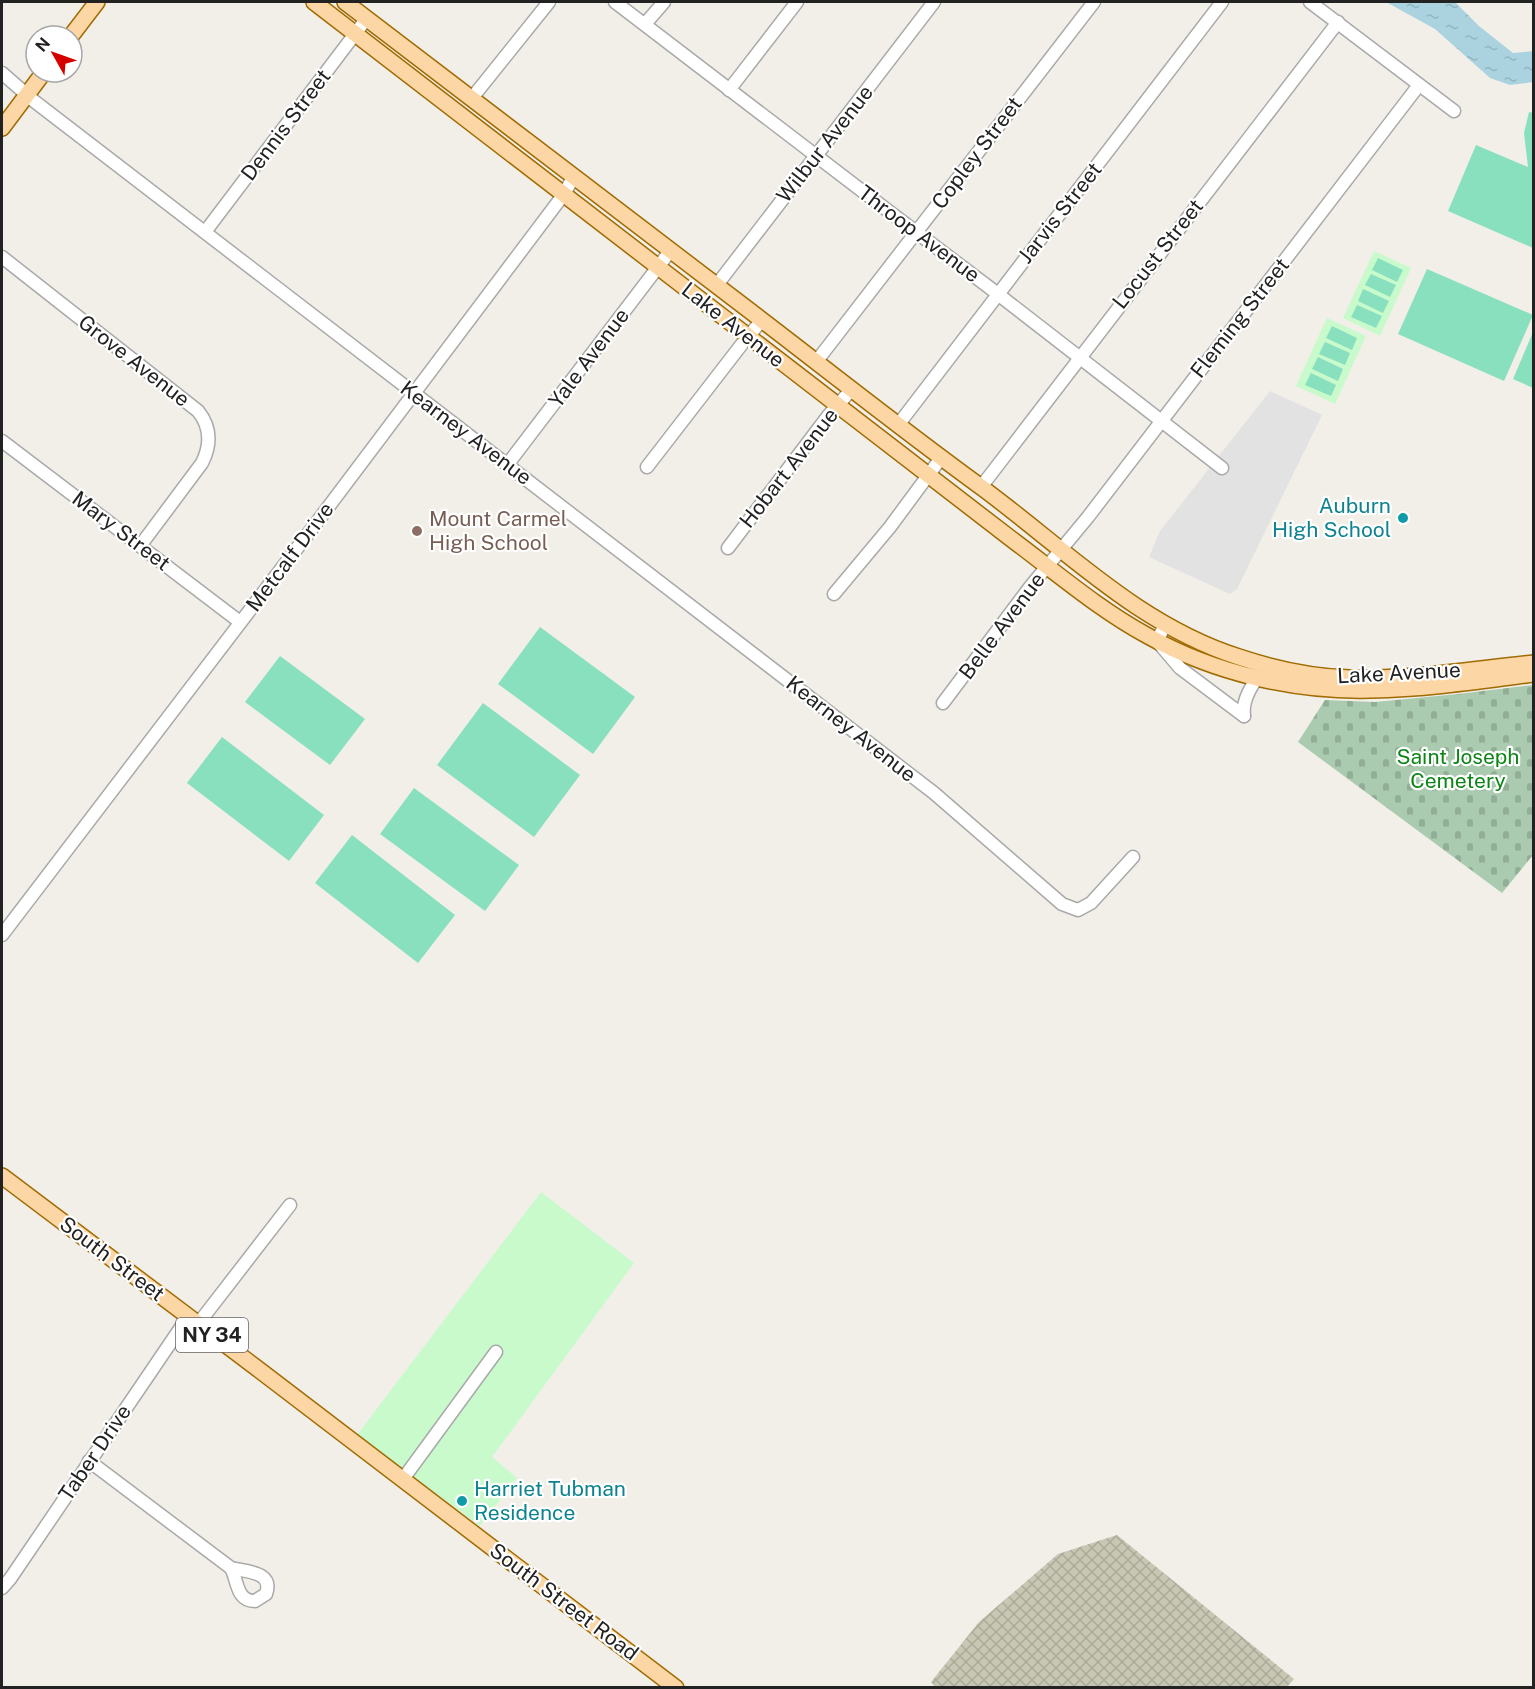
<svg xmlns="http://www.w3.org/2000/svg" width="1535" height="1689" viewBox="0 0 1535 1689" font-family="'Public Sans',sans-serif">
	<defs>
		<pattern id="construction-cross-hatch" width="8" height="8" patternUnits="userSpaceOnUse" patternTransform="scale(1.5)"><rect width="8" height="8" fill="#c7c7b4"/><path d="M0 0l8 8M0 8l8-8" fill="none" stroke="#abab9a"/></pattern>
		<pattern id="cemetery-stones" width="16" height="16" patternUnits="userSpaceOnUse" patternTransform="scale(1.5)"><rect width="16" height="16" fill="#aacbaf"/><path d="M2 7V4a2 2 0 0 1 4 0v3zM10 15v-3a2 2 0 0 1 4 0v3z" fill="#92ae96"/></pattern>
		<pattern id="water-ripples" width="26" height="14" patternUnits="userSpaceOnUse" patternTransform="scale(1.5)"><rect width="26" height="14" fill="#aad3df"/><path d="M2 4q2-2 4 0t4 0M15 11q2-2 4 0t4 0" fill="none" stroke="#92b5bf"/></pattern>
	</defs>
	<rect width="100%" height="100%" fill="#f2efe9"/>
	<polygon fill="url(#construction-cross-hatch)" points="1117,1535 1294,1679 1287,1687 935,1687 931,1682 979,1622 1058,1554"/>
	<polygon fill="url(#cemetery-stones)" points="1533,685 1533,855 1502,893 1298,742 1325,700 1375,702 1458,694"/>
	<g fill="#c8facc">
		<polygon points="1374,251 1411,268 1380,336 1343,318"/>
		<polygon points="1327,318 1366,336 1335,404 1296,386"/>
		<polygon points="541,1192 634,1263 492,1457 517,1478 480,1526 357,1435"/>
	</g>
	<g fill="#88e0be">
		<polygon points="1529,112 1534,113 1533,248 1448,211 1476,145 1528,167 1524,133"/>
		<polygon points="1378,258 1403,270 1397,282 1372,270"/>
		<polygon points="1427,269 1533,315 1504,381 1398,334"/>
		<polygon points="1371,274 1396,285 1390,297 1365,285"/>
		<polygon points="1363,289 1389,301 1383,313 1358,301"/>
		<polygon points="1357,305 1382,316 1376,328 1351,317"/>
		<polygon points="1332,326 1357,338 1352,350 1326,338"/>
		<polygon points="1533,332 1533,388 1513,379"/>
		<polygon points="1325,342 1350,353 1345,365 1319,354"/>
		<polygon points="1318,357 1343,369 1338,381 1312,369"/>
		<polygon points="1311,373 1336,385 1331,396 1305,385"/>
		<polygon points="540,627 635,697 593,754 498,684"/>
		<polygon points="280,656 365,719 330,765 245,702"/>
		<polygon points="483,703 580,775 534,837 437,765"/>
		<polygon points="222,737 324,815 289,861 187,783"/>
		<polygon points="414,788 519,865 485,911 380,834"/>
		<polygon points="352,835 455,915 418,963 315,883"/>
	</g>
	<polygon fill="#e2e2e2" points="1270,391 1322,415 1237,589 1230,594 1149,557 1160,531"/>
	<polygon fill="url(#water-ripples)" points="1386,2 1452,2 1456,3 1479,26 1513,53 1533,51 1533,82 1510,85 1490,78 1435,29"/>
	<g fill="none" stroke-linecap="round" stroke-linejoin="round">
		<g stroke="#a9a9a9" stroke-width="15">
			<g id="minor">
				<polyline points="615,2 887,210 990,288 1222,468"/>
				<polyline points="1310,2 1454,111"/>
				<polyline points="645,24 664,2"/>
				<polyline points="2,73 34,101 934,793 1062,904 1078,910 1091,903 1133,857"/>
				<polyline points="729,90 797,2"/>
				<polyline points="472,98 549,2"/>
				<polyline points="205,232 367,18"/>
				<path d="M2 257 198 411C211 427 211 445 202 463L140 546"/>
				<polyline points="716,286 934,2"/>
				<polyline points="816,362 1094,2"/>
				<polyline points="898,425 1222,2"/>
				<polyline points="2,441 240,622"/>
				<polyline points="507,465 671,250"/>
				<polyline points="647,467 742,344 762,320"/>
				<polyline points="981,487 1338,22"/>
				<polyline points="728,548 828,416 852,389"/>
				<polyline points="834,594 890,527 941,458"/>
				<polyline points="1165,625 1157,641 1180,668 1244,716"/>
				<polyline points="943,703 1030,587 1088,517 1419,85"/>
				<path d="M1244 716C1242 702 1249 689 1258 677"/>
				<polyline points="2,935 311,530 564,194 574,176"/>
				<polyline points="198,1324 290,1205"/>
				<polyline points="89,1461 231,1568"/>
				<polyline points="403,1479 496,1352"/>
				<path d="M231 1568C246 1572 274 1571 266 1594L255 1601C236 1601 238 1581 231 1568Z"/>
				<polyline points="2,1588 10,1579 188,1317"/>
			</g>
		</g>
		<g stroke="#a06b00" stroke-width="18">
			<g id="major">
				<path d="M314 2 1014 541C1058 574 1100 610 1148 636 1214 673 1295 692 1371 690 1425 689 1480 681 1534 674"/>
				<path d="M345 2C474 101 604 199 733 298 816 361 897 426 981 487 1064 548 1138 625 1239 657 1275 669 1313 677 1350 678 1410 680 1474 669 1534 663"/>
				<polyline points="71,36 97,2"/>
				<polyline points="2,128 44,72"/>
				<polyline points="2,1176 258,1369 676,1688"/>
			</g>
		</g>
		<use href="#minor" stroke="#fff" stroke-width="12"/>
		<use href="#major" stroke="#fcd6a4" stroke-width="15"/>
	</g>
	<g fill="#0f9aa8" stroke="#fff" stroke-width="2">
		<circle cx="1403" cy="518" r="6"/>
		<circle cx="462" cy="1501" r="6"/>
	</g>
	<circle fill="#8d6e63" stroke="#fff" stroke-width="2" cx="417" cy="531" r="6"/>
	<g text-anchor="middle" stroke-width="4.5" stroke-linejoin="round" paint-order="stroke">
		<rect fill="#fff" stroke="#646464" stroke-width="1.5" x="176" y="1318" width="72" height="34" rx="4.5"/>
		<g font-size="20" font-weight="bold" fill="#222">
			<text x="212" y="1342">NY 34</text>
		</g>
		<g font-size="21" fill="#222" stroke="#fff">
			<text transform="translate(286 125) rotate(-53)" y="7">Dennis Street</text>
			<text transform="translate(825 144) rotate(-52)" y="7">Wilbur Avenue</text>
			<text transform="translate(977 153) rotate(-53)" y="7">Copley Street</text>
			<text transform="translate(1060 213) rotate(-52)" y="7">Jarvis Street</text>
			<text transform="translate(919 234) rotate(37)" y="7">Throop Avenue</text>
			<text transform="translate(1158 254) rotate(-52)" y="7">Locust Street</text>
			<text transform="translate(1240 318) rotate(-52)" y="7">Fleming Street</text>
			<text transform="translate(733 325) rotate(38)" y="7">Lake Avenue</text>
			<text transform="translate(589 358) rotate(-53)" y="7">Yale Avenue</text>
			<text transform="translate(134 361) rotate(38)" y="7">Grove Avenue</text>
			<text transform="translate(466 433) rotate(37)" y="7">Kearney Avenue</text>
			<text transform="translate(789 468) rotate(-52)" y="7">Hobart Avenue</text>
			<text transform="translate(121 531) rotate(37)" y="7">Mary Street</text>
			<text transform="translate(290 557) rotate(-53)" y="7">Metcalf Drive</text>
			<text transform="translate(1002 626) rotate(-53)" y="7">Belle Avenue</text>
			<text transform="translate(1399 673) rotate(-3)" y="7">Lake Avenue</text>
			<text transform="translate(851 729) rotate(38)" y="7">Kearney Avenue</text>
			<text transform="translate(112 1259) rotate(37)" y="7">South Street</text>
			<text transform="translate(95 1453) rotate(-56)" y="7">Taber Drive</text>
			<text transform="translate(564 1602) rotate(37)" y="7">South Street Road</text>
		</g>
		<g font-size="21" fill="#0d838f" stroke="#fff" text-anchor="end">
			<text x="1391" y="513">Auburn<tspan x="1391" dy="24">High School</tspan></text>
			<text x="474" y="1496" text-anchor="start">Harriet Tubman<tspan x="474" dy="24">Residence</tspan></text>
		</g>
		<g font-size="21" fill="#785e54" stroke="#fff" text-anchor="start">
			<text x="429" y="526">Mount Carmel<tspan x="429" dy="24">High School</tspan></text>
		</g>
		<g font-size="21" fill="#0c8416" stroke="#fff">
			<text x="1458" y="764">Saint Joseph<tspan x="1458" dy="24">Cemetery</tspan></text>
		</g>
	</g>
	<rect width="1535" height="1689" fill="none" stroke="#222222" stroke-width="6"/>
	<g transform="translate(54 54) rotate(310)"><circle r="28" fill="#ffffff" stroke="#a7a7a7" stroke-width="1.5"/>
	<path d="M0-4.5L10 22L0 15L-10 22Z" fill="#d40000"/>
	<text y="-9" font-size="16" font-weight="bold" text-anchor="middle" fill="#222222">N</text>
	</g>
</svg>
